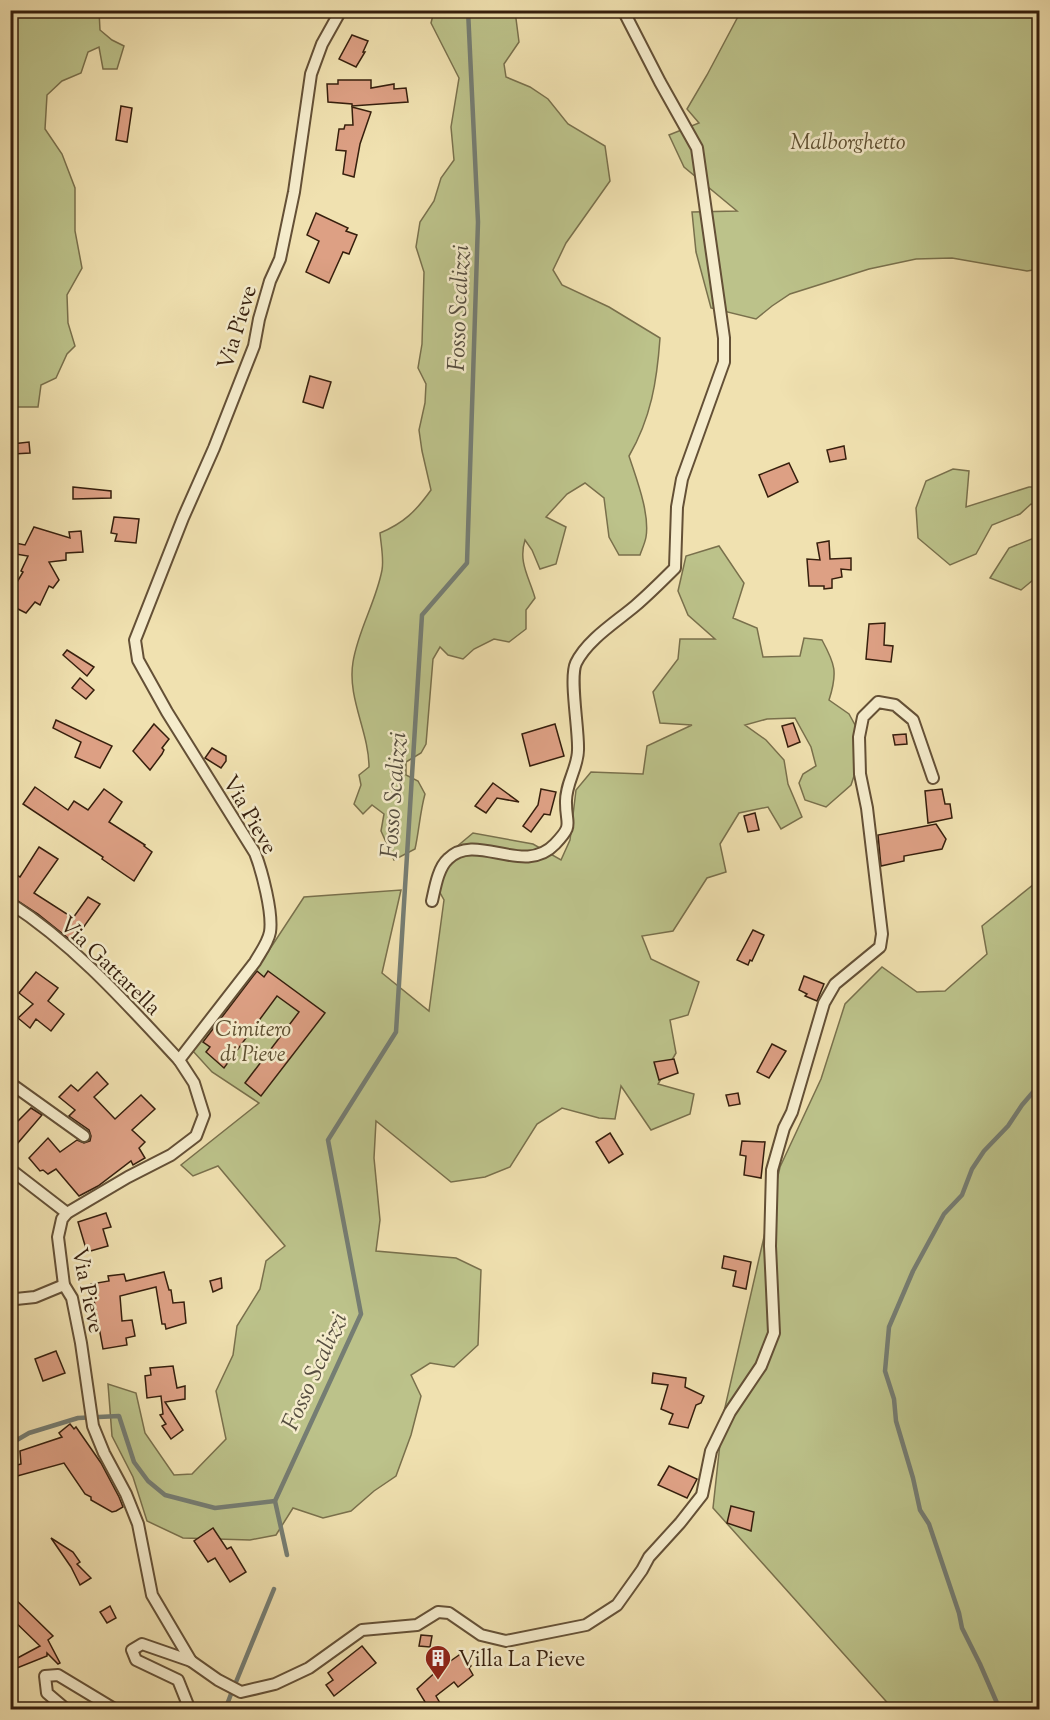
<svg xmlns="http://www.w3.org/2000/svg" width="1050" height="1720" viewBox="0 0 1050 1720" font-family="'Sorts Mill Goudy',serif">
	<rect width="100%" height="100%" fill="#f0e1b0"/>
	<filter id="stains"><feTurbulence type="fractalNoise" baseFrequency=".00333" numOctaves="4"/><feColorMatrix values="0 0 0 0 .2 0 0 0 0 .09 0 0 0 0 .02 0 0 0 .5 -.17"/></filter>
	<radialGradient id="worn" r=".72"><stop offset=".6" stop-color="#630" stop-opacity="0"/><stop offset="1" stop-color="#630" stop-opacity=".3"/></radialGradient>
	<g fill="#bcc28a" stroke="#79704c" stroke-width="1.5">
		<polygon points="11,10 99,11 100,30 112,40 124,46 117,69 103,69 99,47 88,52 81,73 62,81 47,95 45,129 62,154 75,188 75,231 82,268 67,295 68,323 75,346 67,354 56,378 41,385 38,407 16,407 11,417"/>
		<path d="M434 11H515L519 42 504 64 506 77 530 87 548 99 568 124 605 146 610 181 566 243 553 270 562 285 609 307 660 338C657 381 651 418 629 456 636 478 650 513 646 537 645 543 642 549 640 555H619L609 537 604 498 585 483 567 494 546 517 566 527 556 564 540 569 532 550 525 540C518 562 529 577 535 598L526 610V629L509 642 494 639 474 649 463 659 448 655 440 647 433 659 426 744 421 753 406 762V775L418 781 425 794C420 812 419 831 415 849L394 860 381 831 384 814 372 805 363 814 354 804 361 785 359 775 369 767C369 732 347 698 353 662 358 630 376 602 382 570 384 559 381 545 380 533 404 523 416 511 431 490L422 451 419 430 425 403 426 384 418 368 422 344 424 272 416 247 420 222 434 201 441 178 454 160 451 127 459 78 431 23Z"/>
		<polygon points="741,11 1039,11 1039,269 1027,271 952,258 916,259 869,269 790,294 772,306 756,319 711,308 696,252 692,212 737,211 684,167 669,135 699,123 687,109 707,75"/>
		<polygon points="953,469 969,471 966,507 1029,487 1039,487 1040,506 1031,504 1020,514 992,525 976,554 950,565 918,538 916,508 926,481"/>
		<polygon points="1039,536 1039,575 1021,590 990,578 1009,548"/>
		<path d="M719 546 744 583 733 618 757 628 763 657 800 656 804 638 822 640C835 664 838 672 829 700L849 714 865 743 851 785 826 807 805 800 799 783 803 774 816 766 811 747 795 718 767 719 745 725 766 740 784 760 788 784 802 817 781 829 768 807 739 813 720 844 726 872 707 878 673 931 642 936 651 959 699 982 688 1015 670 1020 676 1053 658 1084 694 1094 690 1114 651 1130 621 1086 615 1119 599 1118 562 1108 537 1124 510 1167 485 1177 451 1182 376 1121 374 1158 380 1220 376 1251 456 1258 481 1270 478 1345 454 1367 430 1363 411 1375 421 1396 411 1435 396 1476 374 1491 351 1511 323 1518 293 1508 276 1535 250 1540 183 1538 147 1521 133 1477 112 1436 108 1384 136 1393 145 1433 174 1475 192 1474 226 1439 216 1391 233 1355 237 1326 260 1289 266 1261 285 1246 218 1166 193 1176 181 1165 259 1103 212 1072 192 1050 260 964 304 897 401 890 382 973 429 1011 444 900 434 882 448 854 473 833 533 844 561 860 570 840 576 790 591 772 643 774 647 746 692 725 660 723 653 692 678 659 680 639H715L688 615 678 591 686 556Z"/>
		<polygon points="1039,880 1039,1709 893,1709 713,1508 723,1416 780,1167 821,1079 845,1004 882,967 917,992 945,991 987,954 982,926"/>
	</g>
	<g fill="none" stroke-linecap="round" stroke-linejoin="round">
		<g stroke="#757d73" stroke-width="4.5">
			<polyline points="10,1444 29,1433 78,1418 119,1416 134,1462 148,1481 165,1495 215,1508 275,1501"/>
			<polyline points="287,1555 275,1501 361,1314 328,1140 396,1032 422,615 467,563 478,222 468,10"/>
			<polyline points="236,1682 274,1589"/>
			<polyline points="225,1710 231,1694"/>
			<polyline points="1000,1710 980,1664 962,1628 959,1613 929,1524 920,1510 913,1478 896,1421 894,1399 885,1371 889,1327 913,1271 944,1214 962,1195 972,1169 984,1151 1008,1126 1022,1105 1040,1084"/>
		</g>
	</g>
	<g fill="#dda084" stroke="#361f0d" stroke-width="1.5">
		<polygon points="352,35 368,41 363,52 365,52 356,67 339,59"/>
		<polygon points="338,80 371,80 371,88 394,84 394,89 406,88 408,102 352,106 352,104 328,102 327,84 338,84"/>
		<polygon points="121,106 132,108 127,142 116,140"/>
		<polygon points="352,107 371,112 360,144 354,177 343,174 346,151 336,150 339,129 344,129 345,125 353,125"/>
		<polygon points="316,213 348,228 346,231 357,235 349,254 343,252 329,283 306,272 319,241 307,235"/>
		<polygon points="310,376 331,382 323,408 303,402"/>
		<polygon points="29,442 30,453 13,454 12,444"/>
		<polygon points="844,446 846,459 830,462 827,450"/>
		<polygon points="789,463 798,482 768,497 759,475"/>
		<polygon points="73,487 111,491 111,498 73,499"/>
		<polygon points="114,517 139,519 136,543 115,541 117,534 111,533"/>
		<polygon points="34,527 70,538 69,532 81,531 83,552 66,553 66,560 49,562 59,580 53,588 49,586 40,605 35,602 26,613 10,605 10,594 23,572 21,571 28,556 10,553 10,542 25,545"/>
		<polygon points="829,541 830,559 851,558 851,570 841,569 842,577 832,579 832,588 824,589 824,586 809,586 807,559 820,560 817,543"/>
		<polygon points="885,623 884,645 893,646 891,662 866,659 869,624"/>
		<polygon points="67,650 94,667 87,676 63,655"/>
		<polygon points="80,678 94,690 86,699 72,688"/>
		<polygon points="56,720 112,746 100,768 75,757 81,742 53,728"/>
		<polygon points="793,723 800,742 788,747 782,726"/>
		<polygon points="154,724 169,739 162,748 164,750 162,754 150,770 133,751"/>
		<polygon points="555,724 564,756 530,766 522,734"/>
		<polygon points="906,734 907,744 895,745 893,735"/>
		<polygon points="212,748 226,756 226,761 221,768 205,758"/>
		<polygon points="493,783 519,802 497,798 486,813 475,806"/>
		<polygon points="35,787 68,810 74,801 88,810 104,789 122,802 109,822 145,845 144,846 152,852 134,881 102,859 103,857 23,804"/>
		<polygon points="541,789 556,792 550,815 544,814 531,832 523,826 538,805"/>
		<polygon points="942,789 945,804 950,804 952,818 928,823 925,791"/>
		<polygon points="755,813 759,830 748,832 744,816"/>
		<polygon points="936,824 946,839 942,849 904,856 904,861 881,866 878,835"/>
		<polygon points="39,847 58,859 34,893 73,918 88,897 100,904 73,942 38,914 10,896 10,871 20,877"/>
		<polygon points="753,930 764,935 752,961 750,960 748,965 737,960"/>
		<polygon points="257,971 264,977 268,971 325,1013 261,1096 245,1083 299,1012 277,996 224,1068 206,1052 210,1047 203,1042"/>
		<polygon points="36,972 58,988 48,1001 64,1014 51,1031 36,1019 30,1028 18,1018 33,1004 19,993"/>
		<polygon points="804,976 824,984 817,1001 805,996 807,994 799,990"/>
		<polygon points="772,1044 786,1051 769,1078 757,1072"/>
		<polygon points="674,1059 678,1073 659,1080 654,1062"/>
		<polygon points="97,1072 108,1084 94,1097 115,1119 141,1095 155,1109 132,1130 145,1142 139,1148 145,1158 133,1165 131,1161 98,1186 79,1196 56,1169 48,1174 43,1170 40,1171 29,1158 48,1138 60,1152 77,1140 84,1143 90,1141 91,1136 89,1130 69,1116 75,1110 59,1097 71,1085 78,1091"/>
		<polygon points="738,1093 740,1104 729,1106 726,1095"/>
		<polygon points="31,1108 42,1115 17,1144 10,1135 10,1129"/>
		<polygon points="610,1133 623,1154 609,1163 596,1142"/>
		<polygon points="742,1141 765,1142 761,1178 744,1175 746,1156 740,1155"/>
		<polygon points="106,1213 111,1227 103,1229 108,1246 87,1252 78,1222"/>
		<polygon points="724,1256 751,1262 746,1289 733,1286 736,1271 722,1268"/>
		<polygon points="164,1272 169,1290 171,1290 173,1303 184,1302 186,1323 166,1329 165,1324 162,1324 156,1287 120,1296 122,1321 132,1320 135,1336 126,1338 127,1345 103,1349 91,1284 109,1281 108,1276 124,1274 126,1281"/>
		<polygon points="221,1278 222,1288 213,1292 210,1281"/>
		<polygon points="56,1351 65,1373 43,1381 35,1359"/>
		<polygon points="173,1366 177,1388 185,1386 185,1399 165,1402 183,1430 171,1439 162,1426 166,1424 160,1415 163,1414 161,1396 147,1398 145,1376 151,1375 150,1368"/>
		<polygon points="653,1373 686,1378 685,1387 704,1396 701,1403 696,1405 688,1428 669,1424 673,1414 661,1409 668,1385 652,1383"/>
		<polygon points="70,1424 74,1429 76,1427 101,1463 119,1497 123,1507 116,1511 112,1512 91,1500 91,1497 85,1494 64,1463 10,1478 10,1467 21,1464 20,1451 62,1437 59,1433"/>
		<polygon points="669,1466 697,1479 687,1498 658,1485"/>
		<polygon points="731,1506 754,1512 751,1531 727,1523"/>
		<polygon points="213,1528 227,1549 231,1547 246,1572 230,1582 215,1558 208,1562 194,1541"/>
		<polygon points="51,1538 73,1552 80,1562 77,1564 91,1578 80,1585 71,1567"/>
		<polygon points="10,1594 53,1636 48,1640 60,1663 58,1664 47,1653 47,1656 12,1670 10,1662 40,1646 10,1617"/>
		<polygon points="110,1606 116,1618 107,1623 100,1612"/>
		<polygon points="421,1635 432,1636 430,1647 419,1646"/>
		<polygon points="362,1646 376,1663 334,1696 326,1685 333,1680 328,1673"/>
		<polygon points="462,1653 471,1666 469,1668 473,1675 458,1687 454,1682 436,1696 440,1703 430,1710 417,1689 439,1669"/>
	</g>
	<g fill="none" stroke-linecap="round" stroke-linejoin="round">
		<g stroke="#645036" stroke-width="14">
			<g id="minor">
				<path d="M432 901C435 888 438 868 448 859 476 831 524 877 555 844 574 824 566 826 566 803 565 784 578 768 578 750 579 730 569 678 576 663 587 640 616 622 635 606 649 594 662 581 675 568L677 507 682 479 724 362V338L697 148 660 82 623 10"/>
				<path d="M10 903C76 946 126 1003 179 1060"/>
				<polyline points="10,1083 84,1136"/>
				<polyline points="10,1169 67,1213"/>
				<polyline points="10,1295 16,1299 35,1297 64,1285"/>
				<path d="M191 1661 152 1595 138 1524 126 1494 104 1453 93 1426 81 1343 72 1298 64 1285 58 1237 62 1219 67 1213 128 1177 171 1155 196 1136 204 1115 194 1083 179 1060 255 962C260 953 268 943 270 932 273 913 262 871 255 853L167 712 138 660 135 640 183 518 214 448 254 346 259 319 270 281 280 259 294 192 311 74 322 44 341 10"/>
				<polyline points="67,1710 47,1693 45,1676 58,1675 116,1710"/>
				<polyline points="190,1710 178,1680 136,1660 132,1650 142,1644 191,1661 218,1680 241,1692 275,1684 309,1668 362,1630 417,1625 438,1612 449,1613 481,1635 506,1641 586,1625 617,1605 642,1570 649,1557 680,1523 702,1495 711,1451 730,1412 761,1366 774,1333 770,1246 772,1170 784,1128 792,1112 824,1003 835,984 880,947 882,934 867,808 860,774 859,737 863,717 878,702 895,705 913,720 933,778"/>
			</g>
		</g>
		<use href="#minor" stroke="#f5eccc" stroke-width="10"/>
	</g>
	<defs>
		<g id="building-pin" transform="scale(1.35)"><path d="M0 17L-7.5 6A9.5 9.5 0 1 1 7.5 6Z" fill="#8f2418" stroke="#f5eccc"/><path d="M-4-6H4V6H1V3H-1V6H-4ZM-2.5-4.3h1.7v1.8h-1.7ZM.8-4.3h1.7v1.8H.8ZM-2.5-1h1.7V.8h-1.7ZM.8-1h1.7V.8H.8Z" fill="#fff"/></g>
	</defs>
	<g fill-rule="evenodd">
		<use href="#building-pin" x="438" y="1658"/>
	</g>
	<g text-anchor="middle" stroke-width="5" stroke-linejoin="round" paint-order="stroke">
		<g font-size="22" font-style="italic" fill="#5e5032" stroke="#f5eccc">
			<text x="848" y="149">Malborghetto</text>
			<text x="253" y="1036">Cimitero<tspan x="253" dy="25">di Pieve</tspan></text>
		</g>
		<g font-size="22" fill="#361f0d" stroke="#f5eccc">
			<text transform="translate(236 327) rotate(-73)" y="8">Via Pieve</text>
			<text transform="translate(251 814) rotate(60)" y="8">Via Pieve</text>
			<text transform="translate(111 965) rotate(44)" y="8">Via Gattarella</text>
			<text transform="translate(89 1290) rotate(78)" y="8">Via Pieve</text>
		</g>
		<g font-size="22" fill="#361f0d" stroke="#f5eccc" text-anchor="start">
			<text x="458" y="1666">Villa La Pieve</text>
		</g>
		<g font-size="24" font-style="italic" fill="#564e40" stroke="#f5eccc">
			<text transform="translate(458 308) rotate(-88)" y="8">Fosso Scalizzi</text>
			<text transform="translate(393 795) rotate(-86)" y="8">Fosso Scalizzi</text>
			<text transform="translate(314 1371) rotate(-66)" y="8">Fosso Scalizzi</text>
		</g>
	</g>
	<rect width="1050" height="1720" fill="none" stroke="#f0e1b0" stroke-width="36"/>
	<rect x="12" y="12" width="1026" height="1696" fill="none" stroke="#361f0d" stroke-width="3"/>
	<rect x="18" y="18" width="1014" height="1684" fill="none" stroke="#361f0d" stroke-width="1.5"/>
	<rect width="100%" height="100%" filter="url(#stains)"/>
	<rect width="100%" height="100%" fill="url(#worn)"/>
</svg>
